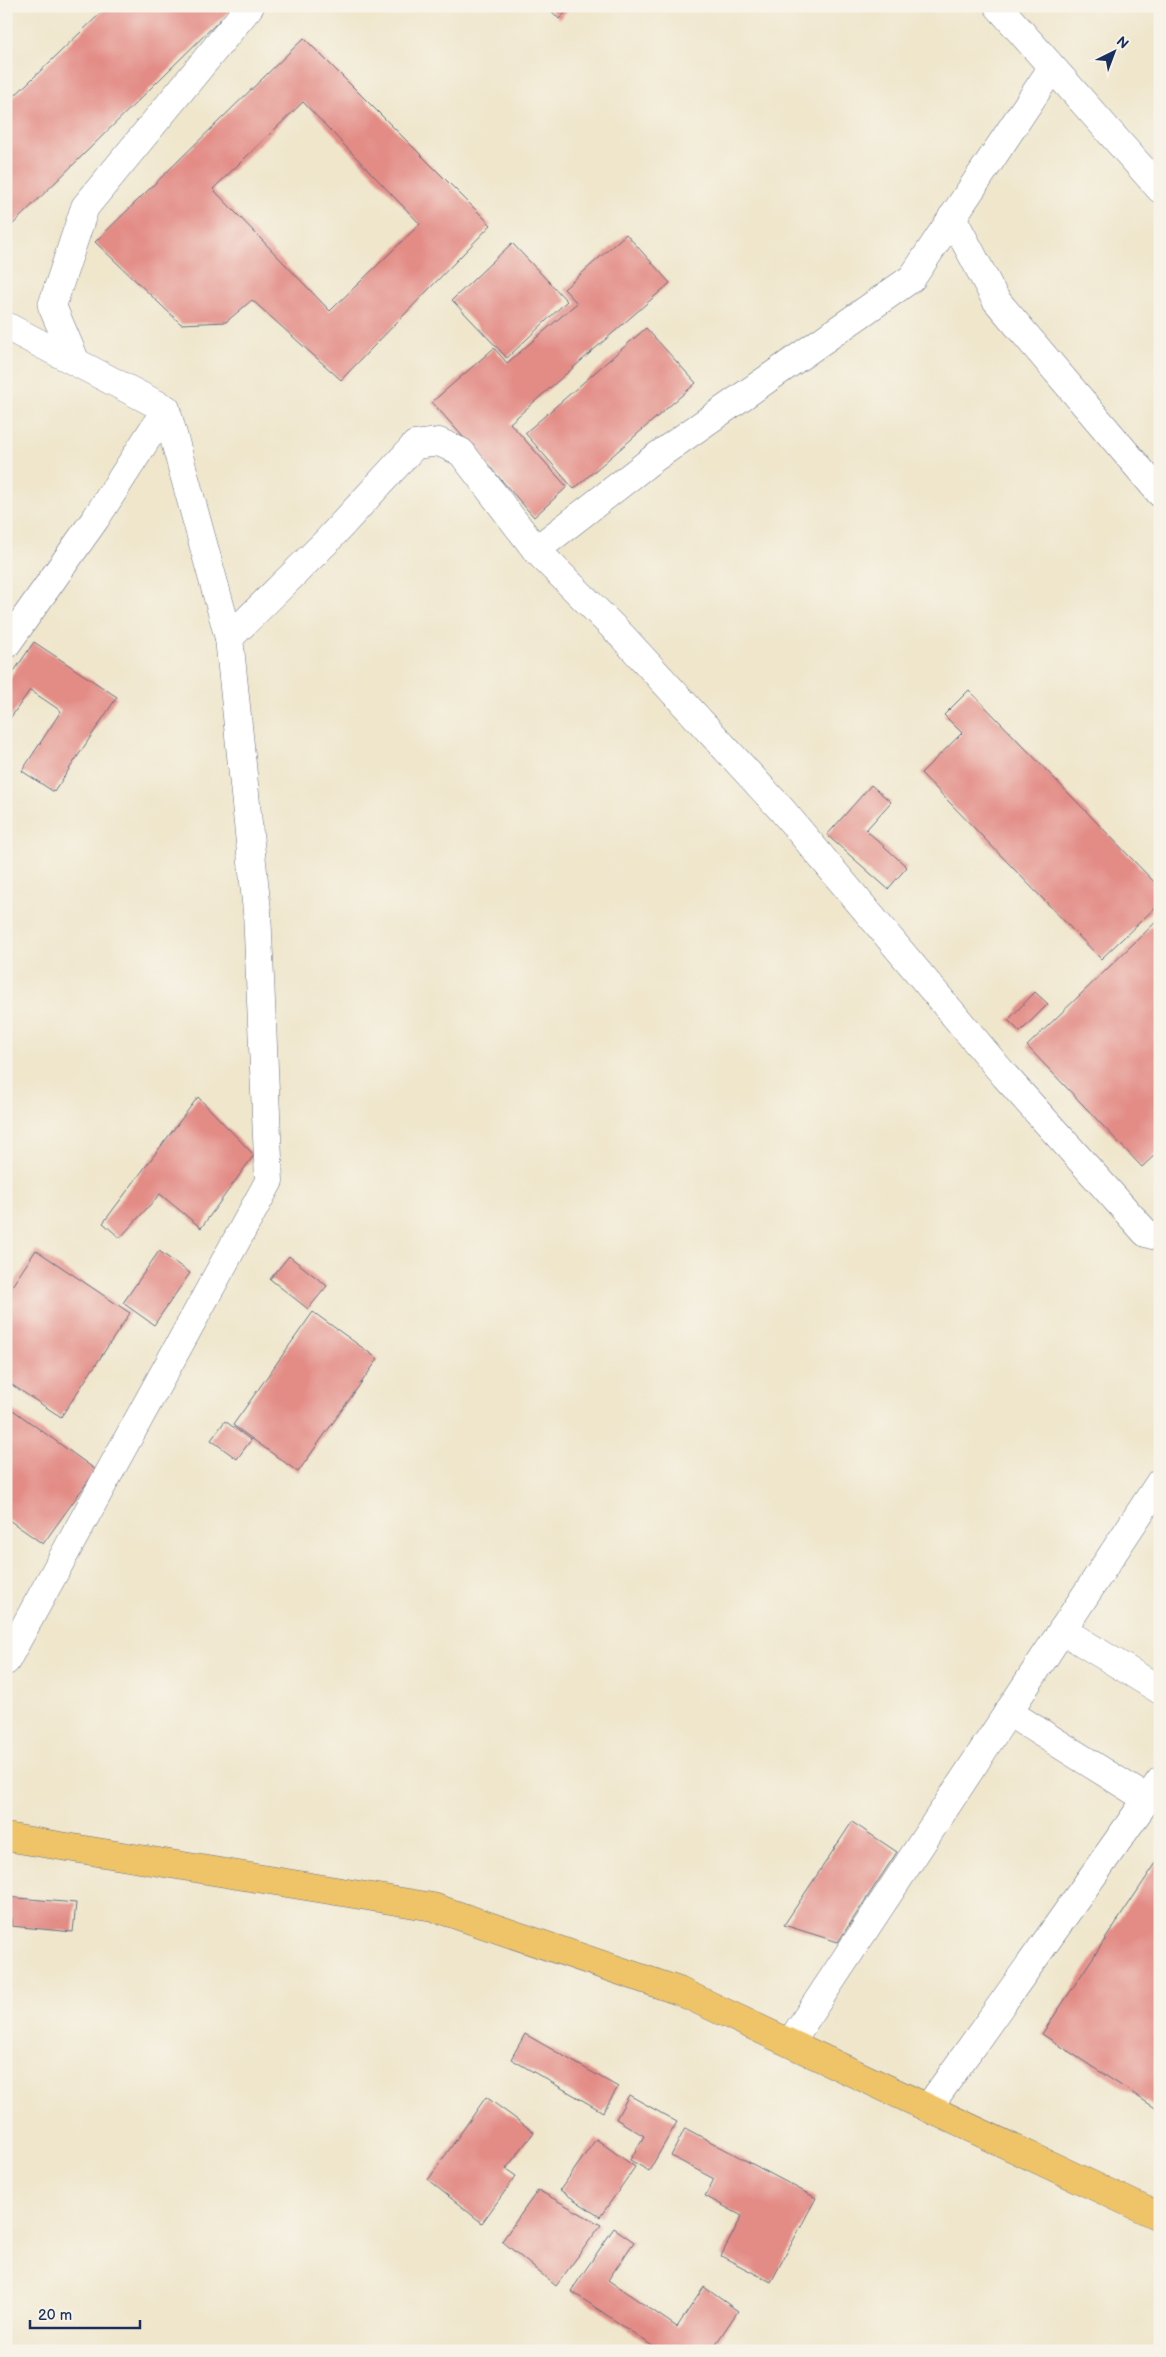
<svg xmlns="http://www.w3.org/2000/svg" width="1166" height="2357" viewBox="0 0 1166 2357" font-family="'Balsamiq Sans',sans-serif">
	<rect width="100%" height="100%" fill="#f7f3e8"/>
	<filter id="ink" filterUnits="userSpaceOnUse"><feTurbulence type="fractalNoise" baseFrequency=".02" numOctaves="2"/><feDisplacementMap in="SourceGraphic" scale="10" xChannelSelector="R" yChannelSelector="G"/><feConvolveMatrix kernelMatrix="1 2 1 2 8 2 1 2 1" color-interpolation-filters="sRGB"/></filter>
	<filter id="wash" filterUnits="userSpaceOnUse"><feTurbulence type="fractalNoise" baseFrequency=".0096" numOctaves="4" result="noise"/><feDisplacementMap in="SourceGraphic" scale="20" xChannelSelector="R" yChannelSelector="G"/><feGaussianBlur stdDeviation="1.12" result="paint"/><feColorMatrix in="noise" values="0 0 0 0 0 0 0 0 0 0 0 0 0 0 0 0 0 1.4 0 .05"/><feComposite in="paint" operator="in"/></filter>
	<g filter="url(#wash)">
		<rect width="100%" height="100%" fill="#efe6cc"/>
		<g id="blocks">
			<g fill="#e38c86" fill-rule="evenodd">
				<polygon points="108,6 234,6 6,231 6,104"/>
				<polygon points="547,6 572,6 559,19"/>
				<path d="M304 38 491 225 341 380 252 300 226 322 181 324 95 242ZM303 102 420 224 330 311 213 189Z"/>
				<polygon points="626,234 670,283 510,423 567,487 534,517 432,402 494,348 507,363 577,303 564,289"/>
				<polygon points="512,243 567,301 507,358 452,300"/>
				<polygon points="646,328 696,383 574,489 525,433"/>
				<polygon points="34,642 117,697 54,792 22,771 61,711 30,690 6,724 6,683"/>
				<polygon points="969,690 1160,888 1160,903 1101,959 921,773 962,733 944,715"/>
				<polygon points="871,785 891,802 866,830 907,867 888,889 827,835"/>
				<polygon points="1160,918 1160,1150 1142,1167 1027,1046"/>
				<polygon points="1035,992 1048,1004 1020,1032 1008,1020"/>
				<polygon points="198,1097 254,1155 201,1228 160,1194 120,1238 103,1223"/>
				<polygon points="36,1250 130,1313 61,1417 6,1381 6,1295"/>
				<polygon points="159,1251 190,1273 154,1325 123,1303"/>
				<polygon points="289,1256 327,1286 308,1309 270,1279"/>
				<polygon points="313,1312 378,1359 298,1472 233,1425"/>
				<polygon points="6,1405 96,1470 43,1544 6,1518"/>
				<polygon points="225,1421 251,1440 237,1459 211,1440"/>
				<polygon points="852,1822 897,1852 838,1942 784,1925"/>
				<polygon points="1160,1857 1160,2111 1042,2034"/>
				<polygon points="6,1897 76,1903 73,1932 11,1926 12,1918 6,1918"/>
				<polygon points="525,2034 618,2087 603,2112 511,2059"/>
				<polygon points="629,2095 677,2122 649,2171 630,2160 644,2136 616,2119"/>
				<polygon points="486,2097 534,2132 506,2169 516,2176 482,2223 428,2180"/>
				<polygon points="685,2128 816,2198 771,2282 721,2256 742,2216 705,2196 714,2179 671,2156"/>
				<polygon points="596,2139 635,2167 600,2217 560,2190"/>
				<polygon points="538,2190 601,2225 556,2286 502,2241"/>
				<polygon points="614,2228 634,2242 608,2280 677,2327 704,2287 738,2311 711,2351 660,2351 571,2291"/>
			</g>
		</g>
	</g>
	<g filter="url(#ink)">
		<use href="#blocks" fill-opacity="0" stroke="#656f84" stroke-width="1"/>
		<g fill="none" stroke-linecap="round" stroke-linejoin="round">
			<g stroke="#656f84" stroke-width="29">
				<g id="minor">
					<polyline points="998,6 1160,189"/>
					<polyline points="952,217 996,300 1160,493"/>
					<polyline points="6,326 166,409 229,638 257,911 269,1181 6,1661"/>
					<polyline points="76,362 52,306 85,207 250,6"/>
					<polyline points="536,550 622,636 782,810 1005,1076 1146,1233 1160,1237"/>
					<polyline points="229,638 326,542 415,445 439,442 461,452 536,550 653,459 912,278 1052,68"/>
					<polyline points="6,645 96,518 166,409"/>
					<polyline points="1062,1630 1160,1690"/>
					<polyline points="1008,1712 1147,1799"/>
					<polyline points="790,2043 1160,1482"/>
					<polyline points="928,2108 1160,1781"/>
				</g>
			</g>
			<g stroke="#656f84" stroke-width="29">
				<polyline id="major" points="6,1837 433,1907 679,1991 1160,2217"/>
			</g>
			<use href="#minor" stroke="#fff" stroke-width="28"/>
			<use href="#major" stroke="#efc469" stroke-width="28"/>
		</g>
	</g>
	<rect width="1166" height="2357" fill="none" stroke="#f7f3e8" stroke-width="25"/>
	<g transform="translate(1114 52) rotate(42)" stroke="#f7f3e8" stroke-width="4" paint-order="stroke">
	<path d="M0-4L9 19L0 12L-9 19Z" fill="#1b2f5e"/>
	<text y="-8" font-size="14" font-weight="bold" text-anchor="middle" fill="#1b2f5e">N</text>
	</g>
	<path d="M30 2320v8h110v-8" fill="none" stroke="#1b2f5e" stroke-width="2.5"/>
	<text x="38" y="2320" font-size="15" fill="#1b2f5e" stroke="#f7f3e8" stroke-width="4" paint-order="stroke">20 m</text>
</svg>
